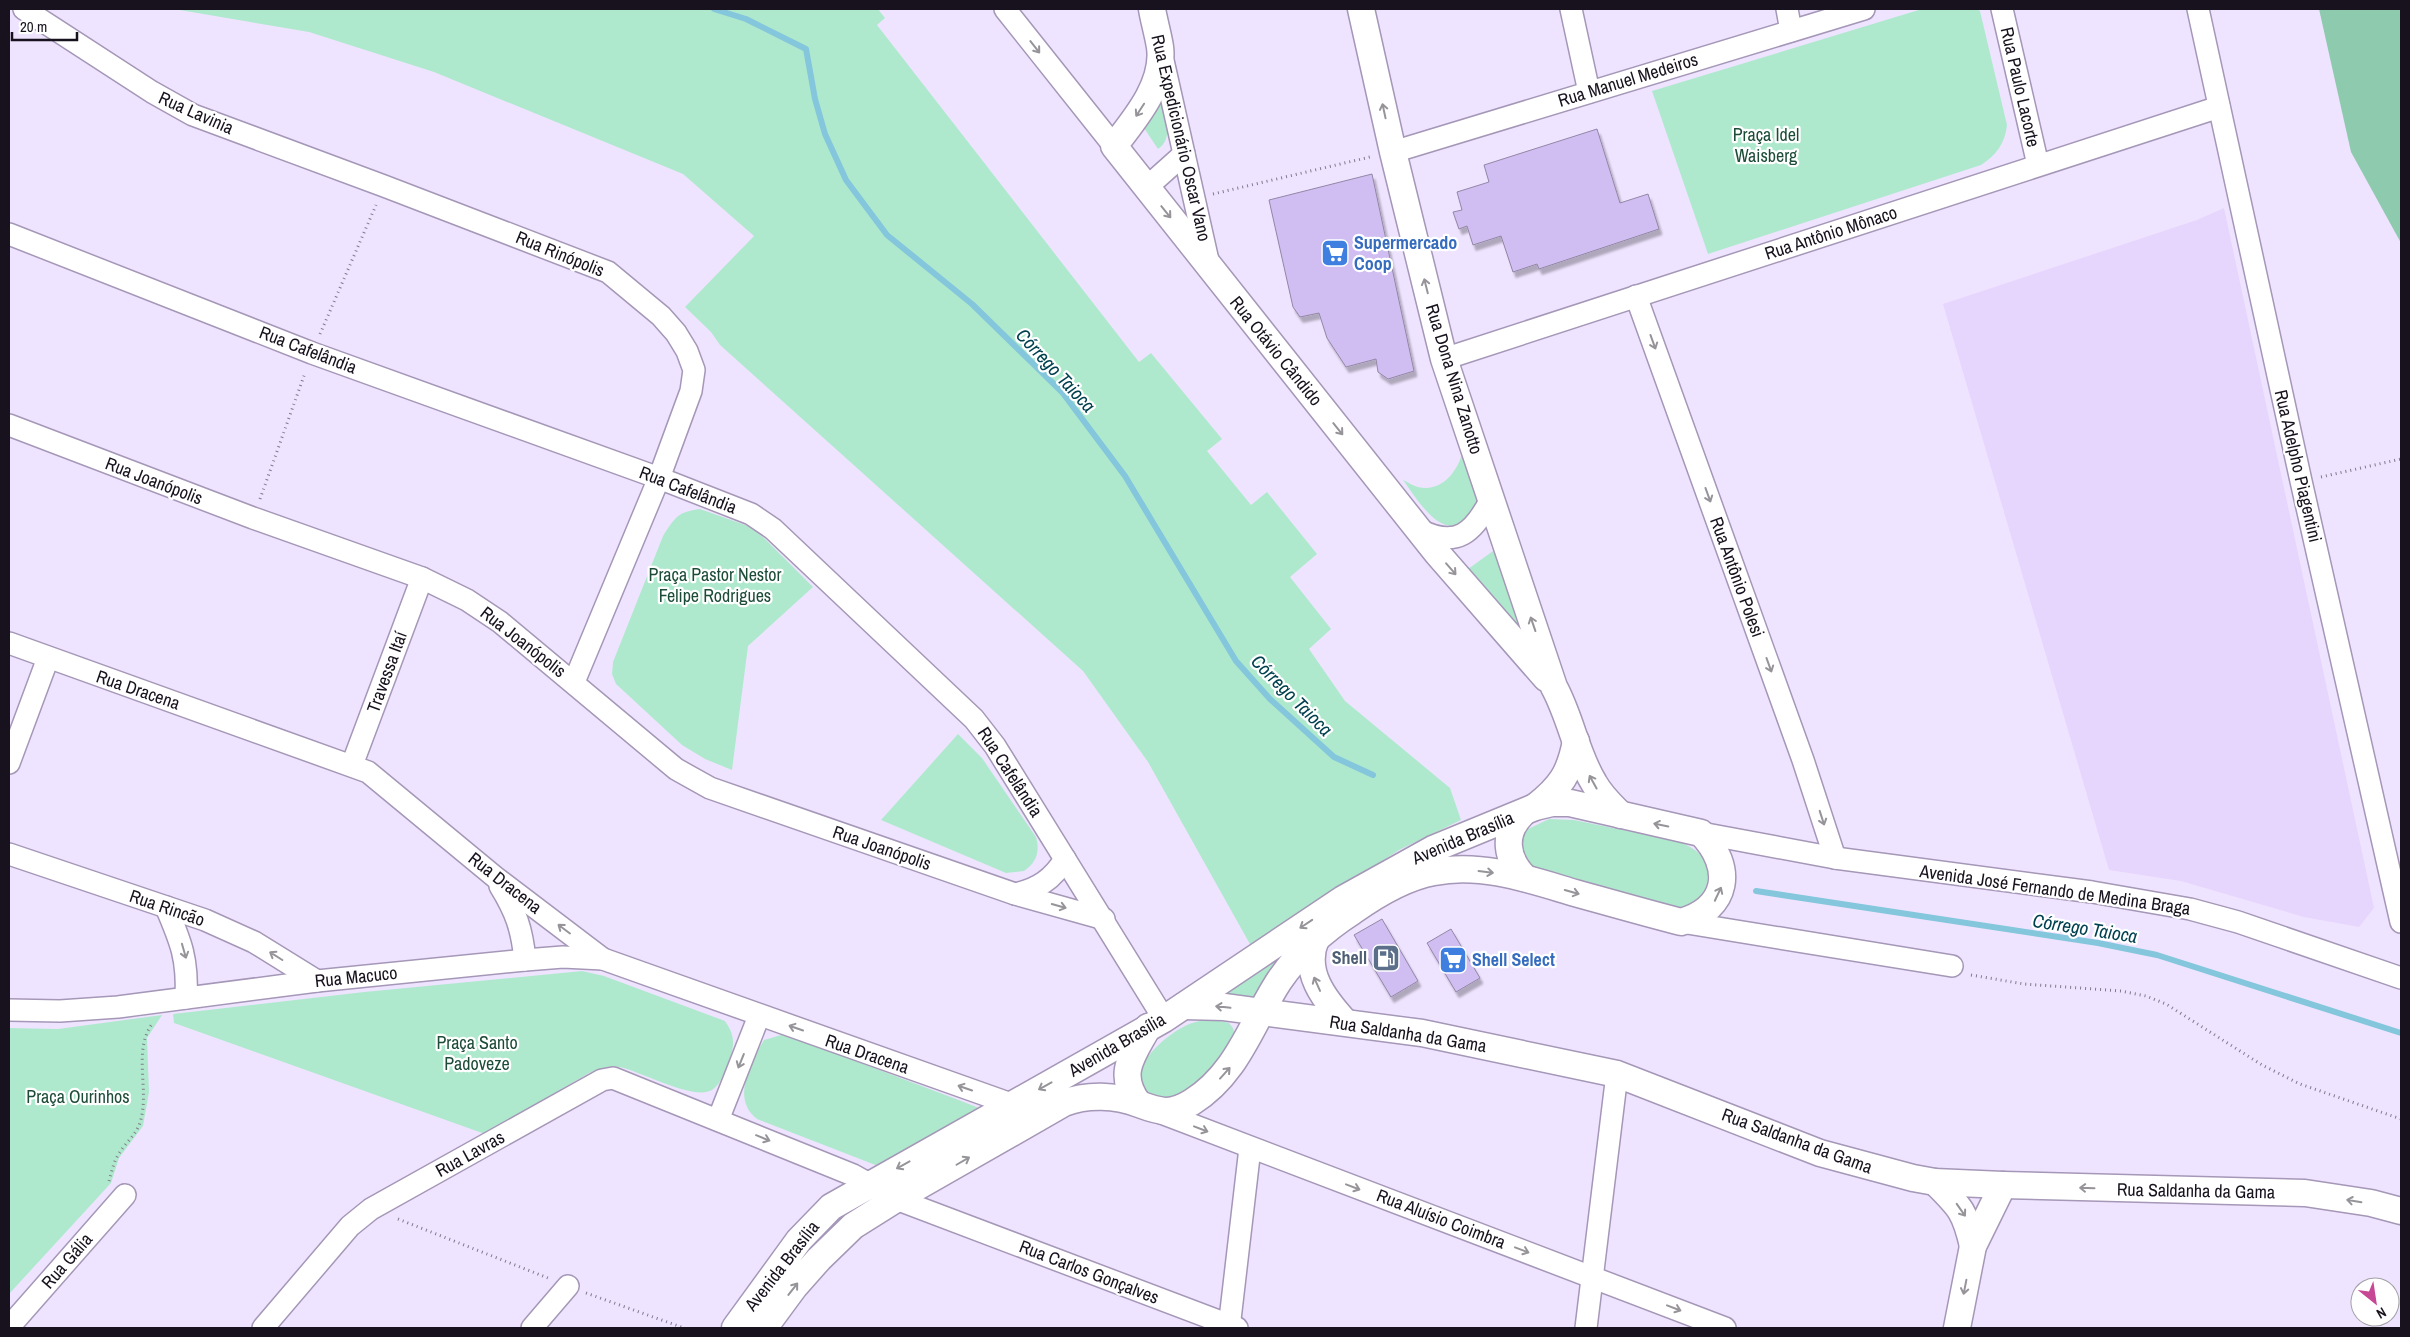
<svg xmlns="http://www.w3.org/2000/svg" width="2410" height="1337" viewBox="0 0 2410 1337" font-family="'Archivo Narrow',sans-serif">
	<defs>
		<filter id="shadow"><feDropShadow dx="3" dy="5.5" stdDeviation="1" flood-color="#0004"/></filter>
	</defs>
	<rect width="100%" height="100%" fill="#efe4ff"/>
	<polygon fill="#e6d5fd" points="2224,208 2374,908 2359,927 2304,917 2181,881 2109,870 1943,304 2197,220"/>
	<g fill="#afe9cd">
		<polygon points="174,9 878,9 885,18 877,25 1139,362 1151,353 1222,439 1207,451 1251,505 1267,492 1317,554 1290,577 1331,629 1309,649 1345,701 1450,788 1461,820 1399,850 1251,946 1148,762 1083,671 720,345 711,332 685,307 754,236 683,174 434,72 309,32"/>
		<path d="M1922 9H1977L1980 11 2007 125C2005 144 1996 155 1981 165L1708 254 1652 91Z"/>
		<path d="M1160 103 1164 106C1166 121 1173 139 1158 149L1144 128Z"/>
		<path d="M1463 450 1478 502C1475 507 1471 513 1467 518 1443 545 1415 496 1403 480 1408 482 1413 486 1418 487 1442 493 1459 470 1463 450Z"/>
		<path d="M700 509 748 526 764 538 813 587 748 646 732 770 705 759 682 745 616 684 612 674 613 662 663 536C675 517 678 512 700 509Z"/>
		<polygon points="1500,546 1531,647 1468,569"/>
		<path d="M958 734 982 758 1036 837C1040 851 1037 862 1024 871L1006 873 881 820Z"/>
		<path d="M1549 819 1574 820 1681 842C1688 846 1695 849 1701 855 1711 867 1709 892 1697 903 1689 910 1680 908 1671 907L1525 868 1520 833Z"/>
		<polygon points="1296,945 1258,1000 1219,995"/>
		<path d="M582 971 604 976 725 1021C735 1035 735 1045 729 1061 726 1071 721 1084 712 1090 693 1101 641 1071 619 1067 609 1065 599 1069 589 1073L485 1134 174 1023 173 1014 364 992Z"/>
		<polygon points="162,1015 147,1038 149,1092 143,1126 119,1158 111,1183 9,1294 9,1028 58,1029"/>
		<path d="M1211 1019 1229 1023 1233 1028 1235 1034 1228 1058 1174 1104C1166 1101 1155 1099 1148 1094 1121 1072 1166 1035 1185 1026 1193 1022 1202 1020 1211 1019Z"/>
		<path d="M781 1035 792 1037 956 1099 979 1108 978 1113 878 1166 757 1119C731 1099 750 1063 764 1040Z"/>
	</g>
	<polygon fill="#8ecaae" points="2319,9 2401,9 2401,243 2351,152"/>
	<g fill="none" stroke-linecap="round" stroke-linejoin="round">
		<g stroke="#84c6dc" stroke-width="6">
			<polyline points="714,9 746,19 806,49 815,99 825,134 846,180 887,235 972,304 1062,392 1125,476 1236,661 1270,699 1334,757 1373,775"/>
			<polyline points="1756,891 2098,943 2157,955 2401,1033"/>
		</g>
	</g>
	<g fill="#d0bdf1" stroke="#9287a6" filter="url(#shadow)">
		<polygon points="1597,129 1620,203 1648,194 1659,229 1539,269 1537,264 1513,272 1501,236 1473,245 1467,226 1459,229 1453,212 1462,210 1457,192 1489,182 1484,165"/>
		<polygon points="1372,174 1414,371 1388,379 1378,372 1376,359 1346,367 1327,338 1319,313 1300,317 1293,307 1269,200"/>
		<polygon points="1382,919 1418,981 1391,997 1354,935"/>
		<polygon points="1451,929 1480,978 1456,992 1427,943"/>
	</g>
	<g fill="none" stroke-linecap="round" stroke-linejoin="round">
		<g stroke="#a597b7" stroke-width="24">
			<g id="minor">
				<polyline points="24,9 152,92 193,115 384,186 608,272 661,316 676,333 687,351 694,370 691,391 659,478 574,682"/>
				<polyline points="1005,9 1114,146"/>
				<polyline points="1571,9 1589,92"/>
				<polyline points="1787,9 1791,31"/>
				<polyline points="2002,9 2038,165"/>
				<polyline points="2198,9 2301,481 2401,922"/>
				<polyline points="1162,56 1209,265"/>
				<polyline points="1393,152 1864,9"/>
				<polyline points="1146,188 1184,154"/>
				<polyline points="9,234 312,353 659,478 751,514 773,529 974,719 995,746 1164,1019"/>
				<polyline points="1636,296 1803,760 1835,858"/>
				<polyline points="1444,359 2219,107"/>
				<polyline points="9,425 253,518 422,578 467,600 500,622 676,769 710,788 1015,894 1104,919"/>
				<path d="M1420 530C1457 549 1474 532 1491 499"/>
				<polyline points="9,643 368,772 495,877 603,959 1011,1104"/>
				<polyline points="9,763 48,658"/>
				<polyline points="352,765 422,578"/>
				<polyline points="1701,833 1835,858 2092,892 2190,909 2238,922 2401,978"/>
				<polyline points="9,854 205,920 254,942 317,981"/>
				<path d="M500 886C516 912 522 929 525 960"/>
				<path d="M1015 894C1038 889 1053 879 1065 859"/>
				<path d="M166 907C181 942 188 959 186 998"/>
				<polyline points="1681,922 1952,966"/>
				<polyline points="9,1010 60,1011 118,1007 317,981 525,960 563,957 603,959"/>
				<polyline points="1156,1111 1725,1328"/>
				<polyline points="718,1120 759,1016"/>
				<polyline points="9,1327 125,1195"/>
				<polyline points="263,1328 350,1226 371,1209 602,1080 613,1078 853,1175 896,1199 1237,1328"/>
				<polyline points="532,1328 568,1286"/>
				<polyline points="1229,1328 1250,1148"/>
				<polyline points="1586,1328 1617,1074"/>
			</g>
		</g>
		<g stroke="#a597b7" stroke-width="29">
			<g id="major">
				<path d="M1152 9C1154 21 1158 34 1160 47 1165 84 1135 119 1114 146L1437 553 1546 678"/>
				<path d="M1361 9 1393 152 1444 359 1554 687C1571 718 1576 754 1594 783 1601 796 1611 805 1621 815"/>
				<path d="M1535 807C1561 787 1570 773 1576 741"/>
				<path d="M1522 814C1502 834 1506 859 1525 878"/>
				<path d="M1316 939C1302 971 1324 999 1345 1022"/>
				<polyline points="1184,1006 1224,1007 1422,1033 1617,1074 1820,1153 1913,1178 1935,1182 2003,1185 2305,1193 2371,1203 2401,1211"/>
				<path d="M1138 1103C1116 1073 1133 1055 1148 1027"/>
				<path d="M1935 1182C1960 1207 1965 1211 1973 1246"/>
				<path d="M735 1328 799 1240 831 1207 1164 1019 1343 899 1433 849 1535 807 1552 803H1570L1701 833C1734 867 1729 908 1681 922 1646 913 1611 903 1575 893 1531 880 1481 862 1434 872 1406 877 1377 894 1353 911 1325 929 1298 953 1279 981 1251 1024 1238 1073 1192 1102 1171 1115 1160 1112 1139 1104 1116 1095 1087 1094 1064 1103L896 1199 853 1226 819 1259 795 1286 764 1328"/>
				<polyline points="1957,1328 1973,1246 2003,1185"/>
			</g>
		</g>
		<g stroke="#81798c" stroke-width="3" stroke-dasharray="1 4" stroke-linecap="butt">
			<polyline points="1213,194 1370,157"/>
			<polyline points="320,334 376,205"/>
			<polyline points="2321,477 2401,459"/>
			<polyline points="260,499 305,373"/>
			<polyline points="1971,975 2024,984 2121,991 2146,996 2166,1004 2262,1065 2300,1084 2401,1119"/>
			<path d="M109 1181C112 1171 114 1160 120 1152 127 1141 138 1133 141 1119 149 1088 133 1051 152 1024"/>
			<polyline points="398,1219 548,1278"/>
			<polyline points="586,1293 684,1328"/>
		</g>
		<use href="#minor" stroke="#fff" stroke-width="21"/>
		<use href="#major" stroke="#fff" stroke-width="26"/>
	</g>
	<defs><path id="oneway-shaft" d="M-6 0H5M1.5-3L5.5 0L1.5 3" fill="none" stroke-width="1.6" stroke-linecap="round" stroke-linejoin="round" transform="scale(1.25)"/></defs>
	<g stroke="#979499">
		<use href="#oneway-shaft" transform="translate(1035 47) rotate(52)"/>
		<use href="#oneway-shaft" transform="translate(1140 110) rotate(123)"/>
		<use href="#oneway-shaft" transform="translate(1384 111) rotate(-102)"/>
		<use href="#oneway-shaft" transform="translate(1166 212) rotate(51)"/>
		<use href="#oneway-shaft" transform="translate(1426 286) rotate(-104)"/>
		<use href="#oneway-shaft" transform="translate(1653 342) rotate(70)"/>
		<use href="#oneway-shaft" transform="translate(1338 429) rotate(51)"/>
		<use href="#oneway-shaft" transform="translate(1708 495) rotate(70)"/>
		<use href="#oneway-shaft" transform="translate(1451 569) rotate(49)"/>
		<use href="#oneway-shaft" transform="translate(1533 624) rotate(-109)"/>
		<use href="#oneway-shaft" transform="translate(1769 665) rotate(70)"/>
		<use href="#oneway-shaft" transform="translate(1593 782) rotate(-119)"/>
		<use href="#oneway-shaft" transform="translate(1822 818) rotate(72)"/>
		<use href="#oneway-shaft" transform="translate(1661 825) rotate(-168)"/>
		<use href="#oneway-shaft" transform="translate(1486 872) rotate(7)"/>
		<use href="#oneway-shaft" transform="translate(1572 892) rotate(16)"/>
		<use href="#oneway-shaft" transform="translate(1718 894) rotate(-65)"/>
		<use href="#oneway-shaft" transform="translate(1059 906) rotate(16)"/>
		<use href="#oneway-shaft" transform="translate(1306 924) rotate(146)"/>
		<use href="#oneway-shaft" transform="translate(564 929) rotate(-143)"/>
		<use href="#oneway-shaft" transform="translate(184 951) rotate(74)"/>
		<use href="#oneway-shaft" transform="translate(276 956) rotate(-148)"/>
		<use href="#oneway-shaft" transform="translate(1317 984) rotate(-114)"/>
		<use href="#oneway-shaft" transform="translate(1223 1007) rotate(-174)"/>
		<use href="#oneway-shaft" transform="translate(796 1028) rotate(-161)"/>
		<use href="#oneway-shaft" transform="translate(741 1061) rotate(112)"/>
		<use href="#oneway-shaft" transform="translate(1225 1073) rotate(-48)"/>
		<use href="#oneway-shaft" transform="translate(1045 1086) rotate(151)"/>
		<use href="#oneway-shaft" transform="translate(965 1088) rotate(-161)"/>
		<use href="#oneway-shaft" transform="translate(1201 1129) rotate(21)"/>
		<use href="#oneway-shaft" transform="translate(763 1138) rotate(22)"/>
		<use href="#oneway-shaft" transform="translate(963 1161) rotate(-30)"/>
		<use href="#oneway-shaft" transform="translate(903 1165) rotate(151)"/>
		<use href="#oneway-shaft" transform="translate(1353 1187) rotate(21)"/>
		<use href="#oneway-shaft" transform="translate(2087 1188) rotate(-178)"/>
		<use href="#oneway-shaft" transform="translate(2354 1201) rotate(-171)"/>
		<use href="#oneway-shaft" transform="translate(1961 1210) rotate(55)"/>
		<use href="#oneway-shaft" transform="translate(1522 1250) rotate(21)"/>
		<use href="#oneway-shaft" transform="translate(1965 1287) rotate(101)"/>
		<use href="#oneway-shaft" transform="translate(793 1289) rotate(-52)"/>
		<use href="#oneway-shaft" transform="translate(1674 1308) rotate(21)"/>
	</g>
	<defs>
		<g id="supermarket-square" transform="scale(1.4375)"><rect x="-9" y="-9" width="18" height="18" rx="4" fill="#3f7fe0" stroke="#fff"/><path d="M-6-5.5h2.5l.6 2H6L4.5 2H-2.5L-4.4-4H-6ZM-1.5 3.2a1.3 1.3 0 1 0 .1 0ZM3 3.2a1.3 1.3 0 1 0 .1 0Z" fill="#fff"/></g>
		<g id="fuel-square" transform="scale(1.4375)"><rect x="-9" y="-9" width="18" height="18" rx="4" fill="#5c6f8a" stroke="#fff"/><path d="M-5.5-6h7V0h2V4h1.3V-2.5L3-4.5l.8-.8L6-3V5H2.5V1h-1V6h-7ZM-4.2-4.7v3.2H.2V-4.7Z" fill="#fff"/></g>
	</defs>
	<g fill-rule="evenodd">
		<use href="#supermarket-square" x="1335" y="253"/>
		<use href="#fuel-square" x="1386" y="958"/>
		<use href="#supermarket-square" x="1453" y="960"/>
	</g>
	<g text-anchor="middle" stroke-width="4.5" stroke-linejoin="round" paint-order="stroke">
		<g font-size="18" fill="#17121d" stroke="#fff">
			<text transform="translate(1628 80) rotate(-17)" y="6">Rua Manuel Medeiros</text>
			<text transform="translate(2020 87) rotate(77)" y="6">Rua Paulo Lacorte</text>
			<text transform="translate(196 113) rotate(24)" y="6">Rua Lavinia</text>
			<text transform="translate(1181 138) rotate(77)" y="6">Rua Expedicionário Oscar Vano</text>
			<text transform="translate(1831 233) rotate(-18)" y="6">Rua Antônio Mônaco</text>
			<text transform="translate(560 254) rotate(22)" y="6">Rua Rinópolis</text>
			<text transform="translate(308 350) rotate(21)" y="6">Rua Cafelândia</text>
			<text transform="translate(1276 351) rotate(51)" y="6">Rua Otávio Cândido</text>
			<text transform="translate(1454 379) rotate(73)" y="6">Rua Dona Nina Zanotto</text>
			<text transform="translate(2298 466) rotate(77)" y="6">Rua Adelpho Piagentini</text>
			<text transform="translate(154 481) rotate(21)" y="6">Rua Joanópolis</text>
			<text transform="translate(688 490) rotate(21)" y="6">Rua Cafelândia</text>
			<text transform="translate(1737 577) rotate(70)" y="6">Rua Antônio Polesi</text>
			<text transform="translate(523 642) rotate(38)" y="6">Rua Joanópolis</text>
			<text transform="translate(387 672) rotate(-70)" y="6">Travessa Itaí</text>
			<text transform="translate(138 690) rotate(19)" y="6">Rua Dracena</text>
			<text transform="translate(1010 772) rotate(57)" y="6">Rua Cafelândia</text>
			<text transform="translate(1463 838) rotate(-23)" y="6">Avenida Brasília</text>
			<text transform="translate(882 848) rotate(19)" y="6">Rua Joanópolis</text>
			<text transform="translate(505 883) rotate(38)" y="6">Rua Dracena</text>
			<text transform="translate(2055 890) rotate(8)" y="6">Avenida José Fernando de Medina Braga</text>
			<text transform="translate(167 908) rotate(19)" y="6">Rua Rincão</text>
			<text transform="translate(356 977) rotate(-6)" y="6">Rua Macuco</text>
			<text transform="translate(1408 1034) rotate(9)" y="6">Rua Saldanha da Gama</text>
			<text transform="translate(1117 1045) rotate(-30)" y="6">Avenida Brasília</text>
			<text transform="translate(867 1054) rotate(19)" y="6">Rua Dracena</text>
			<text transform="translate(1797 1141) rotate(20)" y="6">Rua Saldanha da Gama</text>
			<text transform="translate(470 1154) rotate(-29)" y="6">Rua Lavras</text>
			<text transform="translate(2196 1191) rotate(1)" y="6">Rua Saldanha da Gama</text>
			<text transform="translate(1441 1219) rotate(21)" y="6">Rua Aluísio Coimbra</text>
			<text transform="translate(67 1261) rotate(-49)" y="6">Rua Gália</text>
			<text transform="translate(782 1266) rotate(-52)" y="6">Avenida Brasília</text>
			<text transform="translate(1089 1272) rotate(21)" y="6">Rua Carlos Gonçalves</text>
		</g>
		<g font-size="18" fill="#1c4c38" stroke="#fff">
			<text x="1766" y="141">Praça Idel<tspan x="1766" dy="21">Waisberg</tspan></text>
			<text x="715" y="581">Praça Pastor Nestor<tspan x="715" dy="21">Felipe Rodrigues</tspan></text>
			<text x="477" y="1049">Praça Santo<tspan x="477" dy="21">Padoveze</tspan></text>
			<text x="78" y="1103">Praça Ourinhos</text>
		</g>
		<g font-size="18" font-weight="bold" fill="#366cbe" stroke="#fff" text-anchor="start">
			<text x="1354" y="249">Supermercado<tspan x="1354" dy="21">Coop</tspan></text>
			<text x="1472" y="966">Shell Select</text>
		</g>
		<g font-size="18" font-weight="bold" fill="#4e5e75" stroke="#fff" text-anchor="end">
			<text x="1367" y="964">Shell</text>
		</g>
		<g font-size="19" font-style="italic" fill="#01404f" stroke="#fff">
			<text transform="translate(1056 370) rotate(47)" y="7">Córrego Taioca</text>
			<text transform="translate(1292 695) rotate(45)" y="7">Córrego Taioca</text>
			<text transform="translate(2085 928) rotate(9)" y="7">Córrego Taioca</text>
		</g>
	</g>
	<rect width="2410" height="1337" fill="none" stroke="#17121d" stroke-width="20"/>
	<g transform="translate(2375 1302) rotate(150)"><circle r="24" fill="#ffffff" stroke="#a2a0a5"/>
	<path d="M0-4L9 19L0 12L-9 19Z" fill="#c64794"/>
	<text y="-8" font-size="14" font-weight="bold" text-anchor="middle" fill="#17121d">N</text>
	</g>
	<path d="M12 32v8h65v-8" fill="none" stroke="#17121d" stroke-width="2.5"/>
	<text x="20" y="32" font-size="15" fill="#17121d" stroke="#ffffff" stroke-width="4" paint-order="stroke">20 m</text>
</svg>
